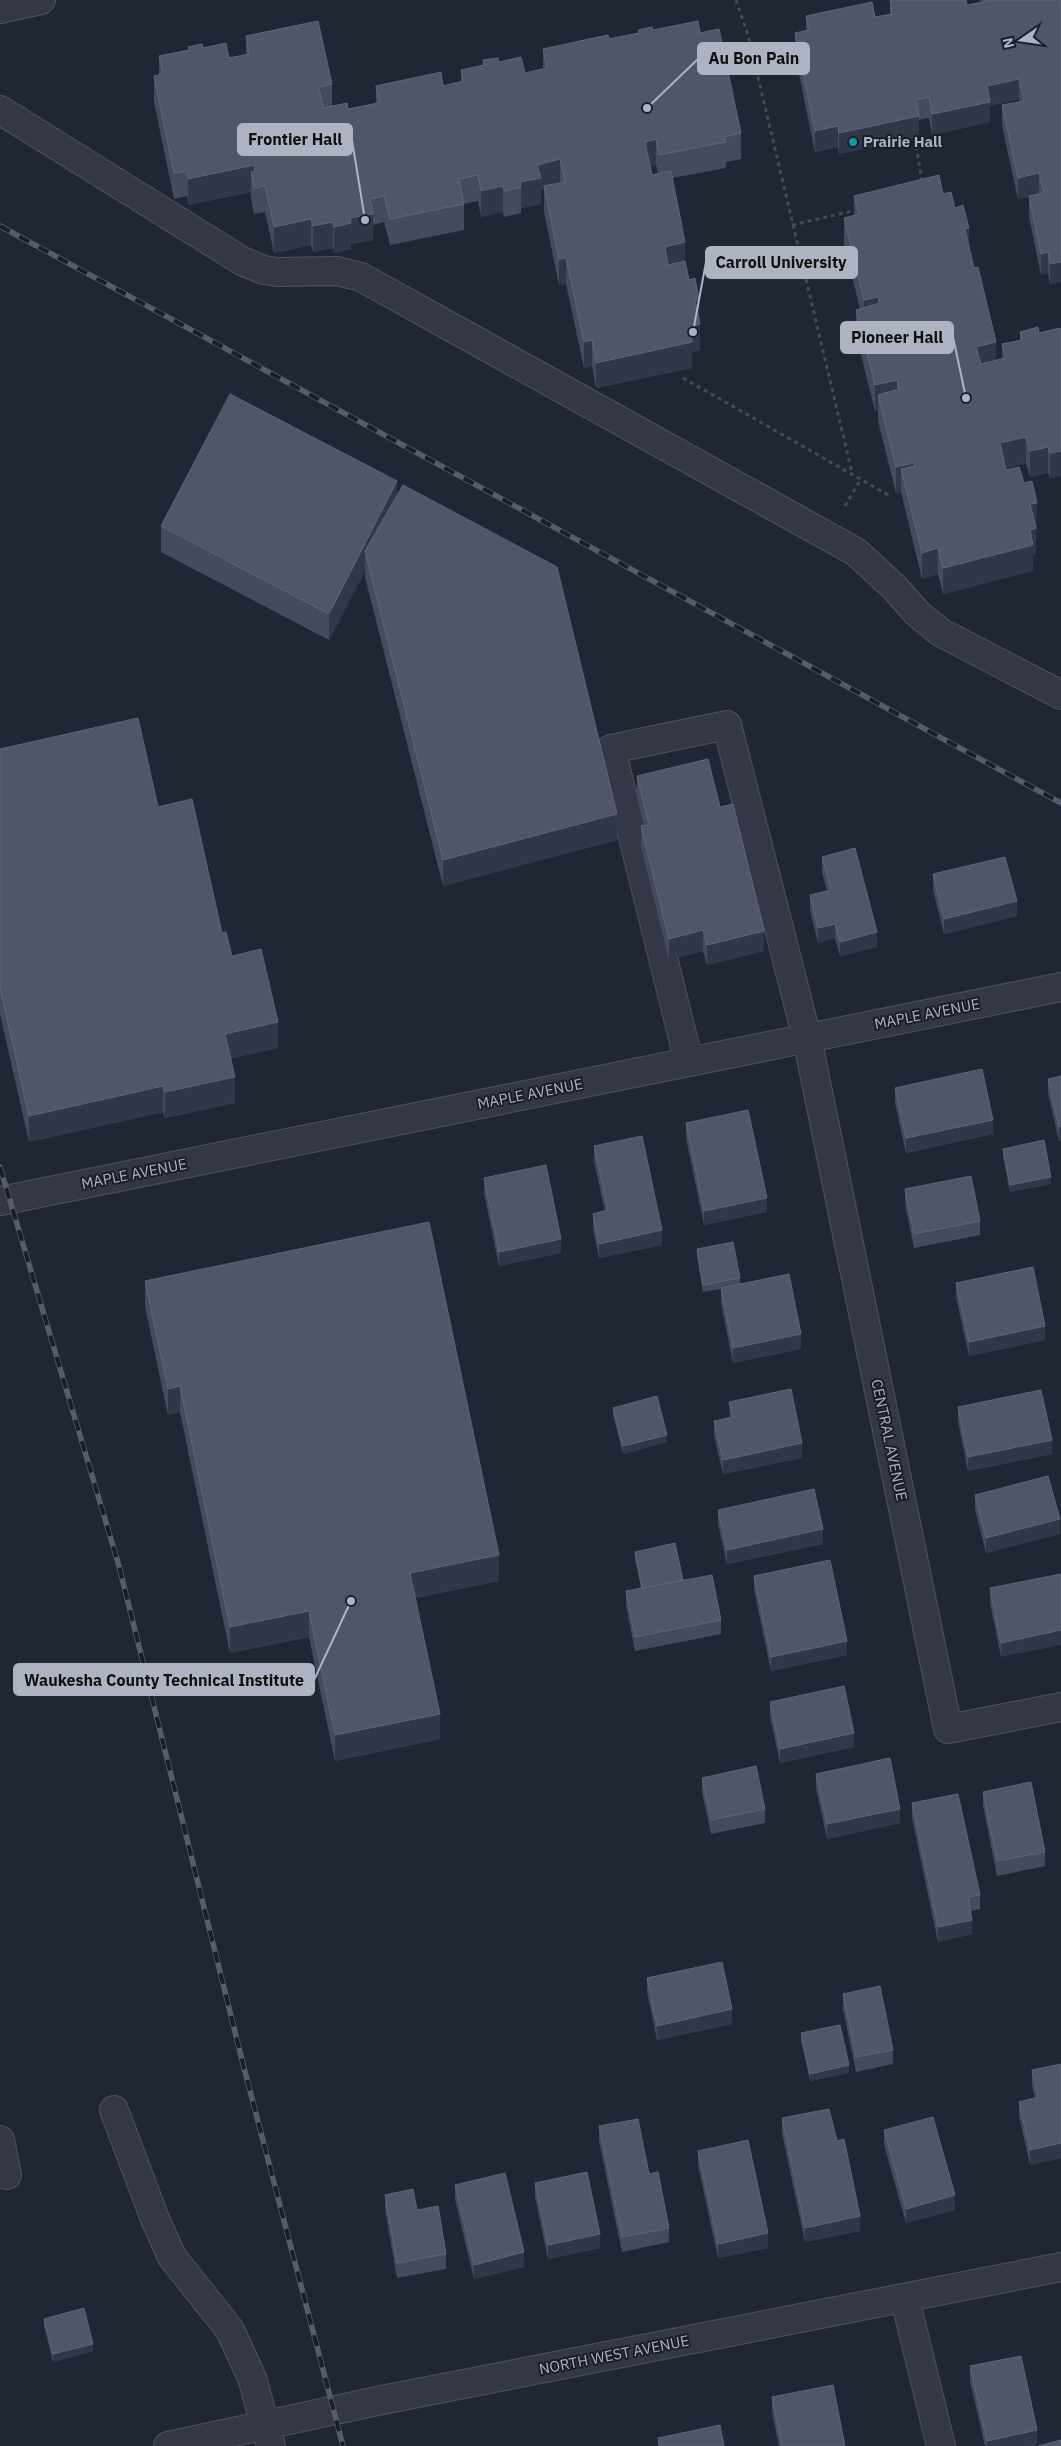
<svg xmlns="http://www.w3.org/2000/svg" width="1061" height="2446" viewBox="0 0 1061 2446" font-family="'IBM Plex Sans',sans-serif">
	<rect width="100%" height="100%" fill="#212635"/>
	<g fill="none" stroke-linecap="round" stroke-linejoin="round">
		<g stroke="#4e5360" stroke-width="30">
			<g id="minor">
				<polyline points="0,9 41,0"/>
				<polyline points="0,110 242,261 264,270 277,272 337,271 361,277 856,552 895,588 917,613 940,632 1061,695"/>
				<polyline points="689,1062 611,749 727,725 807,1038 948,1729 1061,1707"/>
				<polyline points="0,1201 1061,987"/>
				<polyline points="114,2110 155,2219 172,2257 230,2330 252,2378 271,2446"/>
				<polyline points="0,2140 7,2175"/>
				<polyline points="905,2299 941,2446"/>
				<polyline points="168,2446 382,2400 1061,2267"/>
			</g>
		</g>
		<g stroke="#404e53" stroke-width="3" stroke-dasharray="4 4" stroke-linecap="butt">
			<polyline points="736,0 748,35 852,473"/>
			<polyline points="915,138 922,182"/>
			<polyline points="792,225 857,210"/>
			<polyline points="683,378 890,496"/>
			<polyline points="845,506 861,479"/>
		</g>
		<use href="#minor" stroke="#343846" stroke-width="28"/>
		<g stroke="#565c6c" stroke-width="5.5">
			<g id="rail">
				<polyline points="0,226 1061,803"/>
				<polyline points="0,1167 119,1566 243,2064 343,2446"/>
			</g>
		</g>
		<use href="#rail" stroke="#191e2a" stroke-width="4" stroke-dasharray="11" stroke-linecap="butt"/>
	</g>
	<g fill="#454b5d" fill-rule="evenodd">
		<polygon points="890,0 967,0 966,0 967,5 981,2 980,0 1061,0 1050,285 1048,273 1041,275 1029,217 1029,197 1018,199 1002,126 1002,105 1020,102 1019,99 990,106 990,122 932,135 929,118 919,120 919,137 839,154 838,147 815,152 795,54 795,33 806,31 806,16 875,17 890,14"/>
		<path d="M638 30 700 33 741 133V159L726 162V168L672 178 685 263 699 320 700 350 692 352V368L596 388 592 366 584 368 566 284 559 285 544 212V189L541 190V204L521 208V213L504 217 503 212 481 217 478 201 464 204V230L390 245 384 222 373 225V240L351 244V249L334 253 333 248 313 252 311 245 274 253 265 212 254 214 251 198V192L188 205 187 196 174 199 154 102V76L159 75V56L188 50V47L203 48 229 58 246 55V36L332 84V106L348 109 376 103V86H443L461 82V70L483 65V60L499 62 525 73 543 69V49L609 39 638 33ZM656 165 658 173 652 175 650 167Z"/>
		<polygon points="943,194 955,208 969,248 996,360 1002,358 1002,344 1020,340 1020,332 1039,333 1060,328 1050,479 1048,473 1030,477 1026,463 1006,468 1037,529 1036,529 1036,554 1033,555 1033,571 943,594 938,574 922,579 901,492 896,493 878,421 878,410 875,411 856,335 856,310 860,309 844,244 844,218 854,216 854,196"/>
		<polygon points="397,494 617,840 443,886 365,577 365,571 329,640 161,552 161,526"/>
		<polygon points="0,749 158,807 278,1048 231,1058 235,1103 165,1118 163,1112 29,1142 0,1014"/>
		<polygon points="637,776 720,807 764,951 707,965 703,951 669,960 641,847 641,826 644,826 637,797"/>
		<polygon points="822,857 877,947 840,956 835,938 818,943 810,910 810,895 827,891 822,872"/>
		<polygon points="933,874 1017,916 944,934 933,889"/>
		<polygon points="1061,1076 1061,1141 1059,1141 1048,1093 1048,1079"/>
		<polygon points="895,1088 993,1134 906,1153 895,1103"/>
		<polygon points="686,1123 767,1212 704,1225 686,1138"/>
		<polygon points="594,1146 662,1245 599,1258 593,1228 593,1214 605,1211 594,1161"/>
		<polygon points="1003,1149 1051,1184 1010,1192 1003,1156"/>
		<polygon points="484,1178 561,1253 499,1266 484,1193"/>
		<polygon points="905,1189 980,1221 980,1235 914,1248 905,1204"/>
		<polygon points="697,1249 740,1278 740,1284 801,1349 733,1363 721,1303 721,1289 703,1292 697,1257"/>
		<polygon points="145,1281 499,1581 415,1598 440,1739 335,1761 309,1637 230,1653 180,1412 168,1415 145,1307"/>
		<polygon points="956,1283 1045,1340 969,1356 956,1297"/>
		<polygon points="729,1402 802,1458 723,1474 714,1435 714,1421 730,1418"/>
		<polygon points="958,1407 1052,1454 968,1471 958,1421"/>
		<polygon points="613,1408 667,1442 623,1454 613,1415"/>
		<polygon points="975,1495 1060,1534 986,1553 975,1509"/>
		<polygon points="718,1510 823,1544 727,1564 718,1524"/>
		<polygon points="635,1552 683,1580 721,1620 721,1634 635,1651 626,1606 626,1591 641,1588 635,1559"/>
		<polygon points="1061,1574 1001,1657 990,1603 990,1588"/>
		<polygon points="754,1576 847,1655 771,1671 754,1590"/>
		<polygon points="770,1702 854,1747 780,1763 770,1716"/>
		<polygon points="816,1774 900,1823 827,1839 816,1788"/>
		<polygon points="702,1778 765,1809 765,1823 711,1834 702,1792"/>
		<polygon points="983,1792 1045,1852 1045,1866 997,1876 983,1806"/>
		<polygon points="912,1803 980,1895 980,1909 971,1911 972,1934 938,1942 912,1818"/>
		<polygon points="647,1978 732,2024 657,2040 647,1992"/>
		<polygon points="843,1994 893,2050 893,2064 856,2072 843,2009"/>
		<polygon points="801,2033 849,2073 810,2081 801,2041"/>
		<polygon points="1061,2064 1061,2158 1030,2165 1019,2116 1019,2102 1035,2098 1032,2085 1032,2070"/>
		<polygon points="782,2118 837,2141 860,2231 805,2242 782,2133"/>
		<polygon points="599,2126 649,2174 669,2228 669,2242 622,2252 599,2141"/>
		<polygon points="884,2130 955,2210 906,2223 884,2145"/>
		<polygon points="698,2151 768,2248 718,2258 698,2165"/>
		<polygon points="535,2183 600,2248 548,2259 535,2197"/>
		<polygon points="455,2185 524,2267 474,2279 455,2199"/>
		<polygon points="385,2195 417,2210 446,2254 446,2269 397,2278 385,2209"/>
		<polygon points="44,2319 93,2351 53,2362 44,2326"/>
		<polygon points="970,2366 1037,2445 1031,2446 985,2446 970,2381"/>
		<polygon points="772,2397 845,2446 779,2446 772,2412"/>
	</g>
	<g fill="#323748">
		<polygon points="1019,79 1019,99 990,106 990,122 932,135 932,114 987,86"/>
		<polygon points="919,116 919,137 839,154 839,133"/>
		<polygon points="838,126 838,147 815,152 815,131"/>
		<polygon points="656,139 656,165 645,168 645,142"/>
		<polygon points="560,159 560,185 544,186 544,189 541,190 541,204 521,208 521,187 520,182 537,165"/>
		<polygon points="254,165 254,186 251,172 251,192 188,205 188,179"/>
		<polygon points="1039,173 1039,194 1018,199 1018,178"/>
		<polygon points="503,186 503,212 481,217 481,191"/>
		<polygon points="373,214 373,240 351,244 351,249 334,253 334,227 350,218"/>
		<polygon points="311,219 311,245 274,253 274,227"/>
		<polygon points="333,222 333,248 313,252 313,226"/>
		<polygon points="969,228 969,254 965,229"/>
		<polygon points="685,242 685,268 665,272 665,247"/>
		<polygon points="1048,252 1048,273 1041,275 1041,254"/>
		<polygon points="566,258 566,284 559,285 559,259"/>
		<polygon points="1061,262 1061,282 1050,285 1050,264"/>
		<polygon points="878,297 878,323 864,326 864,300"/>
		<polygon points="699,300 700,350 692,352 692,368 596,388 596,363 695,301"/>
		<polygon points="592,340 592,366 584,368 584,342"/>
		<polygon points="996,342 996,368 976,373 976,347"/>
		<polygon points="897,380 897,406 878,395 878,410 875,411 875,385"/>
		<polygon points="1026,437 1026,463 1000,469 1000,443"/>
		<polygon points="1048,447 1048,473 1030,477 1030,451"/>
		<polygon points="1061,451 1061,476 1050,479 1050,453"/>
		<polygon points="914,463 914,489 901,469 901,492 896,493 896,467"/>
		<polygon points="397,481 397,507 365,551 365,571 329,640 329,614"/>
		<polygon points="1037,503 1036,554 1033,555 1033,571 943,594 943,568 1030,504"/>
		<polygon points="938,548 938,574 922,579 922,553"/>
		<polygon points="617,814 617,840 443,886 443,860"/>
		<polygon points="1017,901 1017,916 944,934 944,919"/>
		<polygon points="835,924 835,938 818,943 818,928"/>
		<polygon points="703,930 703,951 669,960 669,939"/>
		<polygon points="764,931 764,951 707,965 707,945"/>
		<polygon points="877,932 877,947 840,956 840,942"/>
		<polygon points="278,1022 278,1048 225,1060 225,1034"/>
		<polygon points="235,1077 235,1103 165,1118 165,1092"/>
		<polygon points="163,1086 163,1112 29,1142 29,1116"/>
		<polygon points="993,1120 993,1134 906,1153 906,1138"/>
		<polygon points="1061,1126 1061,1141 1059,1141 1059,1127"/>
		<polygon points="1051,1177 1051,1184 1010,1192 1010,1185"/>
		<polygon points="767,1198 767,1212 704,1225 704,1211"/>
		<polygon points="662,1230 662,1245 599,1258 599,1244"/>
		<polygon points="561,1239 561,1253 499,1266 499,1252"/>
		<polygon points="1045,1326 1045,1340 969,1356 969,1342"/>
		<polygon points="801,1334 801,1349 733,1363 733,1348"/>
		<polygon points="180,1386 180,1412 168,1415 168,1389"/>
		<polygon points="667,1435 667,1442 623,1454 623,1446"/>
		<polygon points="1052,1440 1052,1454 968,1471 968,1457"/>
		<polygon points="802,1443 802,1458 723,1474 723,1460"/>
		<polygon points="1060,1519 1060,1534 986,1553 986,1538"/>
		<polygon points="823,1529 823,1544 727,1564 727,1550"/>
		<polygon points="499,1555 499,1581 410,1599 410,1573"/>
		<polygon points="309,1611 309,1637 230,1653 230,1627"/>
		<polygon points="1061,1630 1061,1645 1001,1657 1001,1643"/>
		<polygon points="847,1641 847,1655 771,1671 771,1657"/>
		<polygon points="440,1714 440,1739 335,1761 335,1735"/>
		<polygon points="854,1733 854,1747 780,1763 780,1749"/>
		<polygon points="900,1809 900,1823 827,1839 827,1824"/>
		<polygon points="972,1920 972,1934 938,1942 938,1927"/>
		<polygon points="732,2009 732,2024 657,2040 657,2026"/>
		<polygon points="849,2065 849,2073 810,2081 810,2074"/>
		<polygon points="1061,2143 1061,2158 1030,2165 1030,2150"/>
		<polygon points="955,2195 955,2210 906,2223 906,2209"/>
		<polygon points="860,2216 860,2231 805,2242 805,2228"/>
		<polygon points="768,2233 768,2248 718,2258 718,2244"/>
		<polygon points="600,2234 600,2248 548,2259 548,2245"/>
		<polygon points="524,2252 524,2267 474,2279 474,2265"/>
		<polygon points="93,2344 93,2351 53,2362 53,2354"/>
		<polygon points="1037,2430 1037,2445 1031,2446 987,2446 987,2441"/>
	</g>
	<g fill="#505668" stroke="#5f6576">
		<polygon points="890,0 966,0 967,5 985,2 985,0 1061,0 1061,262 1050,264 1048,252 1041,254 1029,196 1044,193 1039,173 1018,178 1002,105 1024,101 1019,79 987,86 990,102 932,114 929,97 916,100 919,116 839,133 838,126 815,131 795,33 809,30 806,16 872,2 875,17 892,14"/>
		<polygon points="318,21 332,84 319,87 323,108 347,103 348,109 379,103 376,86 441,72 443,86 463,81 461,70 484,65 483,60 498,58 499,62 521,57 525,73 547,68 543,49 608,35 609,39 639,33 638,30 652,27 653,30 698,21 700,33 719,29 741,133 724,137 726,142 659,155 656,139 645,142 652,175 671,171 685,242 665,247 668,265 685,261 689,280 695,278 699,300 695,301 700,324 689,327 692,342 596,363 592,340 584,342 566,258 559,259 544,186 565,182 560,159 537,165 541,178 520,182 521,187 504,191 503,186 481,191 478,175 459,179 464,204 390,219 384,196 370,199 373,214 350,218 351,223 334,227 333,222 313,226 311,219 274,227 265,186 254,188 251,172 255,171 254,165 188,179 187,171 174,173 154,76 163,74 159,56 189,50 188,47 202,44 203,48 226,43 229,58 249,54 246,36"/>
		<polygon points="939,175 943,194 951,192 955,208 963,205 969,228 965,229 974,268 978,267 996,342 976,347 981,364 1006,358 1002,344 1022,340 1020,332 1038,327 1039,333 1060,328 1061,332 1061,451 1050,453 1048,447 1030,451 1026,437 1000,443 1006,470 1019,467 1024,483 1032,481 1037,503 1030,504 1036,528 1030,530 1033,545 943,568 938,548 922,553 901,469 915,466 914,463 896,467 878,395 899,389 897,380 875,385 856,310 880,303 878,297 864,300 844,218 859,214 854,196"/>
		<polygon points="230,394 397,481 329,614 161,526"/>
		<polygon points="403,485 557,567 617,814 443,860 365,551"/>
		<polygon points="138,718 158,807 192,799 222,933 226,932 232,956 261,949 278,1022 225,1034 235,1077 165,1092 163,1086 29,1116 0,988 0,749"/>
		<polygon points="708,759 720,807 733,804 764,931 707,945 703,930 669,939 641,826 649,825 637,776"/>
		<polygon points="855,848 877,932 840,942 835,924 818,928 810,895 831,890 822,857"/>
		<polygon points="1005,857 1017,901 944,919 933,874"/>
		<polygon points="982,1069 993,1120 906,1138 895,1088"/>
		<polygon points="1061,1076 1061,1126 1059,1127 1048,1079"/>
		<polygon points="748,1110 767,1198 704,1211 686,1123"/>
		<polygon points="642,1136 662,1230 599,1244 593,1214 608,1210 594,1146"/>
		<polygon points="1044,1140 1051,1177 1010,1185 1003,1149"/>
		<polygon points="546,1165 561,1239 499,1252 484,1178"/>
		<polygon points="971,1176 980,1221 914,1234 905,1189"/>
		<polygon points="429,1222 499,1555 410,1573 440,1714 335,1735 309,1611 230,1627 180,1386 168,1389 145,1281"/>
		<polygon points="733,1242 740,1278 703,1285 697,1249"/>
		<polygon points="1033,1267 1045,1326 969,1342 956,1283"/>
		<polygon points="789,1274 801,1334 733,1348 721,1288"/>
		<polygon points="791,1389 802,1443 723,1460 714,1421 733,1417 729,1402"/>
		<polygon points="1041,1390 1052,1440 968,1457 958,1407"/>
		<polygon points="657,1396 667,1435 623,1446 613,1408"/>
		<polygon points="1048,1476 1060,1519 986,1538 975,1495"/>
		<polygon points="814,1489 823,1529 727,1550 718,1510"/>
		<polygon points="675,1543 683,1580 642,1588 635,1552"/>
		<polygon points="830,1560 847,1641 771,1657 754,1576"/>
		<polygon points="1061,1574 1061,1630 1001,1643 990,1588"/>
		<polygon points="712,1575 721,1620 635,1637 626,1591"/>
		<polygon points="844,1686 854,1733 780,1749 770,1702"/>
		<polygon points="890,1758 900,1809 827,1824 816,1774"/>
		<polygon points="756,1766 765,1809 711,1820 702,1778"/>
		<polygon points="1031,1782 1045,1852 997,1861 983,1792"/>
		<polygon points="958,1794 980,1895 968,1897 972,1920 938,1927 912,1803"/>
		<polygon points="722,1962 732,2009 657,2026 647,1978"/>
		<polygon points="880,1986 893,2050 856,2057 843,1994"/>
		<polygon points="840,2025 849,2065 810,2074 801,2033"/>
		<polygon points="1061,2064 1061,2143 1030,2150 1019,2102 1038,2097 1032,2070"/>
		<polygon points="829,2109 837,2141 844,2139 860,2216 805,2228 782,2118"/>
		<polygon points="933,2117 955,2195 906,2209 884,2130"/>
		<polygon points="638,2119 649,2174 658,2172 669,2228 622,2237 599,2126"/>
		<polygon points="748,2140 768,2233 718,2244 698,2151"/>
		<polygon points="587,2172 600,2234 548,2245 535,2183"/>
		<polygon points="505,2173 524,2252 474,2265 455,2185"/>
		<polygon points="413,2189 417,2210 438,2206 446,2254 397,2263 385,2195"/>
		<polygon points="84,2308 93,2344 53,2354 44,2319"/>
		<polygon points="1021,2356 1037,2430 987,2441 970,2366"/>
		<polygon points="833,2385 845,2446 782,2446 772,2397"/>
		<polygon points="720,2425 724,2446 659,2446 658,2438"/>
		<polygon points="1061,2440 1061,2446 1038,2446"/>
	</g>
	<circle fill="#0f9aa8" stroke="#191e2a" stroke-width="2" cx="853" cy="142" r="5"/>
	<g text-anchor="middle" stroke-width="4" stroke-linejoin="round" paint-order="stroke">
		<g font-size="15" font-weight="bold" fill="#aeb3c2" stroke="#191e2a" text-anchor="start">
			<text x="863" y="147">Prairie Hall</text>
		</g>
		<g font-size="15" fill="#aeb3c2" stroke="#191e2a">
			<text transform="translate(927 1014) rotate(-11)" y="5">MAPLE AVENUE</text>
			<text transform="translate(530 1094) rotate(-11)" y="5">MAPLE AVENUE</text>
			<text transform="translate(134 1174) rotate(-11)" y="5">MAPLE AVENUE</text>
			<text transform="translate(889 1440) rotate(78)" y="5">CENTRAL AVENUE</text>
			<text transform="translate(614 2355) rotate(-11)" y="5">NORTH WEST AVENUE</text>
		</g>
	</g>
	<path fill="none" stroke="#aeb3c2" stroke-width="2" d="M647 108L698 59M365 220L352 140M693 332L706 262M966 398L953 337M351 1601L314 1680"/>
	<g fill="#aeb3c2" stroke="#191e2a" stroke-width="2">
		<circle cx="647" cy="108" r="5"/>
		<circle cx="365" cy="220" r="5"/>
		<circle cx="693" cy="332" r="5"/>
		<circle cx="966" cy="398" r="5"/>
		<circle cx="351" cy="1601" r="5"/>
	</g>
	<g fill="#aeb3c2" stroke="#aeb3c2" stroke-width="2">
		<rect x="698" y="43" width="111" height="31" rx="5"/>
		<rect x="238" y="124" width="114" height="31" rx="5"/>
		<rect x="706" y="247" width="151" height="31" rx="5"/>
		<rect x="841" y="322" width="112" height="31" rx="5"/>
		<rect x="14" y="1664" width="300" height="31" rx="5"/>
	</g>
	<g font-size="16" text-anchor="middle" font-weight="bold" fill="#111">
		<text x="754" y="64">Au Bon Pain</text>
		<text x="295" y="145">Frontier Hall</text>
		<text x="781" y="268">Carroll University</text>
		<text x="897" y="343">Pioneer Hall</text>
		<text x="164" y="1686">Waukesha County Technical Institute</text>
	</g>
	<g transform="translate(1021 40) rotate(257)" stroke="#191e2a" stroke-width="4" paint-order="stroke">
	<path d="M0-4L9 19L0 12L-9 19Z" fill="#aeb3c2"/>
	<text y="-8" font-size="14" font-weight="bold" text-anchor="middle" fill="#aeb3c2">N</text>
	</g>
</svg>
